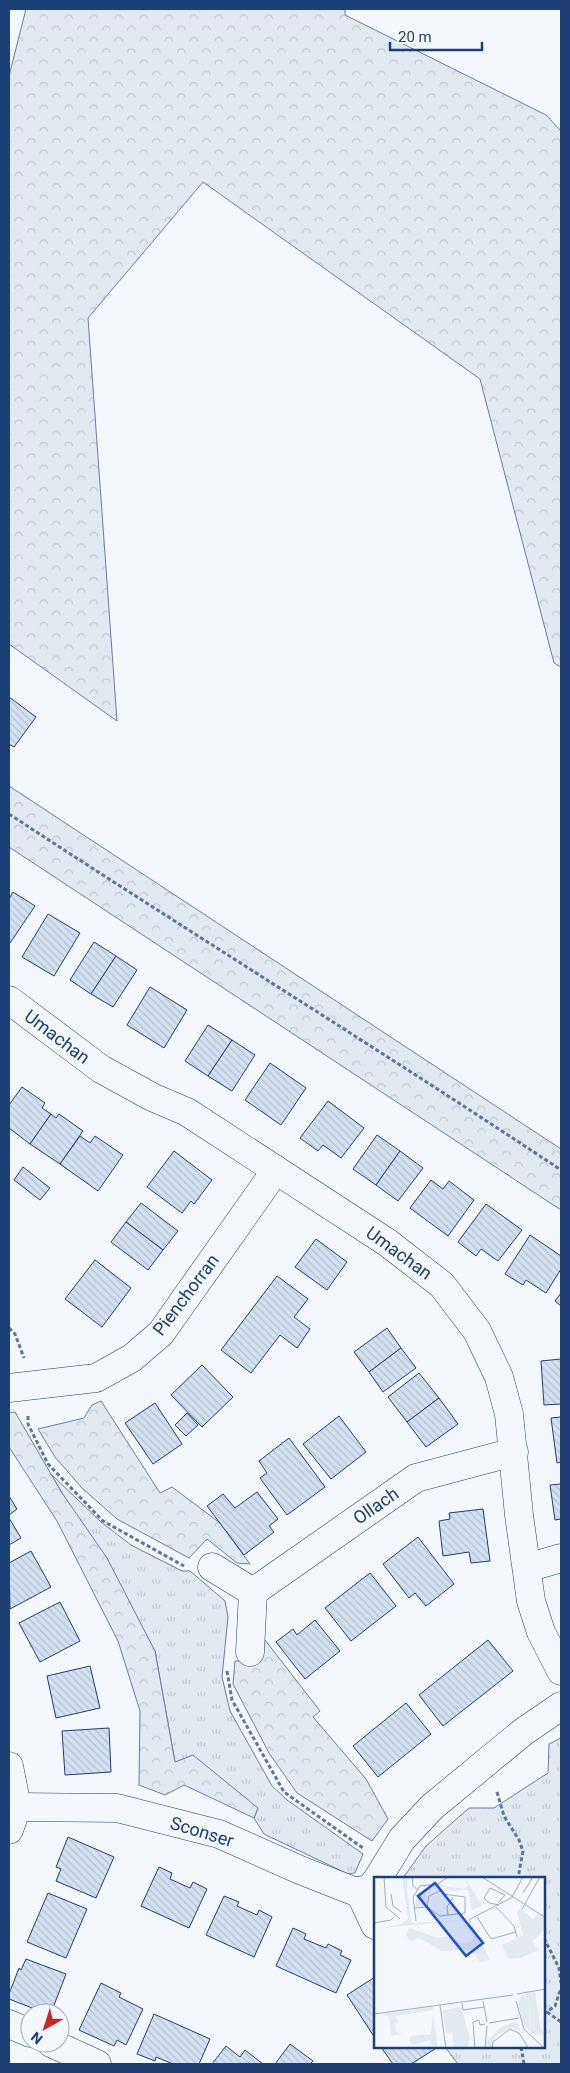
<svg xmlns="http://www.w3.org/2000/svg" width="570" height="2073" viewBox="0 0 570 2073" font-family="Roboto,sans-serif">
	<defs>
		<pattern id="grass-tufts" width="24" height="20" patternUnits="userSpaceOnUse" patternTransform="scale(1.25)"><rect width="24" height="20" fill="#e3e9f0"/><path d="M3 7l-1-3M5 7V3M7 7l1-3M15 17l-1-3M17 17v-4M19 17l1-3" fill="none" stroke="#c2c9d1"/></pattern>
		<pattern id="forest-crowns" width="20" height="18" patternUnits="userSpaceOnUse" patternTransform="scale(1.25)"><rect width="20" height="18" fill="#e3e9f0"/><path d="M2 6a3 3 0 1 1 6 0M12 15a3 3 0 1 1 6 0" fill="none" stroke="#c2c9d1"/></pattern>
		<pattern id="building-back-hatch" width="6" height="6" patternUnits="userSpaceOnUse" patternTransform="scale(1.25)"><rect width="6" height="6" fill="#d5e0f0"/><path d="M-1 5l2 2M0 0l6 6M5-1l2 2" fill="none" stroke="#b6c1d1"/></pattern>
	</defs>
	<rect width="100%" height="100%" fill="#f4f7fb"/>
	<g fill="url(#grass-tufts)" stroke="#687fa3">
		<polygon points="51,1474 101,1522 131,1545 182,1571 190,1571 225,1601 228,1617 222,1677 230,1711 272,1786 287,1800 363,1854 355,1873 348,1874 264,1834 254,1818 258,1808 175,1762 155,1651"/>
		<polygon points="561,1738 561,2064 458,2064 445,2047 544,2047 544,1878 403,1878 426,1846 469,1808 494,1808 548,1773 549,1744"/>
	</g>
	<g fill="url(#forest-crowns)" stroke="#687fa3">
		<polygon points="26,9 345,9 345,15 546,115 561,131 561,667 554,663 480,379 203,182 88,318 117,721 9,644 9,76"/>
		<polygon points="9,786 561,1149 561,1210 9,847"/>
		<polygon points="101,1401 160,1493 172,1487 220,1523 250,1564 237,1563 207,1539 189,1558 117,1519 82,1488 55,1457 38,1429 84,1418 92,1405"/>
		<polygon points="15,1412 62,1493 107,1558 155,1651 175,1762 193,1755 258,1808 254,1818 184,1785 165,1795 139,1785 140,1711 118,1641 57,1521 9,1447 9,1413"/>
		<polygon points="265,1640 320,1711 313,1717 366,1779 388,1819 372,1841 297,1793 269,1753 233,1684 235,1661 257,1660"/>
	</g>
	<g fill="url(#building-back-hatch)" stroke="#1d3f73">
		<polygon points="9,697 36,717 14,747 9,744"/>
		<polygon points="13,892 35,906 10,943 9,942 9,899"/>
		<polygon points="48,914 80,933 54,976 22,957"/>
		<polygon points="94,942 116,956 91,994 70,980"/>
		<polygon points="116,956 137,970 113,1007 91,994"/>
		<polygon points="150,987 187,1010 164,1048 127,1025"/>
		<polygon points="208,1025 232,1040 208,1076 185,1061"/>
		<polygon points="232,1040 255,1055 232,1091 208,1076"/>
		<polygon points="270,1063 306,1088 281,1125 245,1100"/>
		<polygon points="22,1087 45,1103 42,1108 51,1114 30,1144 9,1128 9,1105"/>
		<polygon points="328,1101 364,1128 341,1158 323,1145 318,1151 300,1138"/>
		<polygon points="51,1114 56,1118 59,1114 83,1131 60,1164 30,1144"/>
		<polygon points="377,1135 400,1151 376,1185 353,1169"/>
		<polygon points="80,1136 90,1143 95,1136 123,1155 98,1191 60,1164"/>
		<polygon points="174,1151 212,1180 194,1204 191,1201 182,1213 147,1187"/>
		<polygon points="400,1151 423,1168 398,1201 376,1185"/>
		<polygon points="23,1167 50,1188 40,1200 14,1180"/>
		<polygon points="431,1180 443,1189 449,1181 474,1200 448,1236 410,1208"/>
		<polygon points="141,1203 178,1231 163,1250 126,1222"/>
		<polygon points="486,1204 522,1230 498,1261 481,1249 476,1256 458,1242"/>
		<polygon points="126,1222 163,1250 148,1270 111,1242"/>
		<polygon points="530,1235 561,1256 561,1269 546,1293 526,1280 523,1285 505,1274"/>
		<polygon points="316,1239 347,1262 327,1290 295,1267"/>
		<polygon points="95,1260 131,1288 102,1327 65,1299"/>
		<polygon points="277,1276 308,1299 294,1317 310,1329 297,1348 280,1335 251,1373 221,1350"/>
		<polygon points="561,1293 561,1306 555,1301"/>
		<polygon points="387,1328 401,1348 369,1372 354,1352"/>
		<polygon points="401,1348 416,1368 383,1392 369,1372"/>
		<polygon points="561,1359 561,1404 544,1405 541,1361"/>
		<polygon points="202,1365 233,1397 202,1427 171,1395"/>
		<polygon points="419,1373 439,1398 407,1422 388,1397"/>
		<polygon points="439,1398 458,1424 426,1447 407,1422"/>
		<polygon points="155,1403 182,1444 153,1464 125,1423"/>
		<polygon points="187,1413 198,1425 186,1436 175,1425"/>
		<polygon points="339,1416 366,1452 331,1479 303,1444"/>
		<polygon points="561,1417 561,1462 557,1463 551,1418"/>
		<polygon points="289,1438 325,1487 287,1515 260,1478 267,1473 259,1461"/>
		<polygon points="561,1484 561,1519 555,1520 550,1485"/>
		<polygon points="257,1492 278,1519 269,1526 274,1532 244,1555 207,1506 223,1494 235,1508"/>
		<polygon points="9,1496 17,1509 9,1515"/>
		<polygon points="483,1509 490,1561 471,1563 469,1552 443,1556 439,1521 450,1519 449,1513"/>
		<polygon points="9,1518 21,1538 9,1545"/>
		<polygon points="418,1537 454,1584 426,1606 415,1593 409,1598 383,1564"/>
		<polygon points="31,1551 51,1587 10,1609 9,1563"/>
		<polygon points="370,1573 396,1606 351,1641 325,1608"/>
		<polygon points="60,1602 80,1641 40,1662 19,1623"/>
		<polygon points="315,1620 340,1651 305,1679 276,1642 293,1629 297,1635"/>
		<polygon points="488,1640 513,1671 443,1726 419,1695"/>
		<polygon points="90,1666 100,1708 56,1718 47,1676"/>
		<polygon points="406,1703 431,1734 378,1777 353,1746"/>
		<polygon points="109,1728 111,1772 65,1775 62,1731"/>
		<polygon points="68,1837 114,1857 96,1898 56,1881 61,1869 56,1867"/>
		<polygon points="159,1867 172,1873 170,1879 190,1888 193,1882 207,1889 189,1928 141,1906"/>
		<polygon points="48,1893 87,1909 66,1958 27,1942"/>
		<polygon points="224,1896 239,1902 237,1906 257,1915 259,1910 272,1917 254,1957 206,1935"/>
		<polygon points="293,1928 306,1934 304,1939 326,1948 328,1944 342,1951 340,1955 351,1960 336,1993 276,1966"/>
		<polygon points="26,1959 66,1974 51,2013 45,2013 9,1999 9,1994 19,1968 21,1970"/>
		<polygon points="375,1977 375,2038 347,1995"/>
		<polygon points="101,1983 121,1993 119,1997 143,2009 126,2045 117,2040 114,2046 79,2030"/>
		<polygon points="154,2014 210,2039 199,2064 173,2064 156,2057 155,2061 137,2054"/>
		<polygon points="290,2044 313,2061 310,2064 275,2064"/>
		<polygon points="226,2046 240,2057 245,2050 263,2064 212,2064"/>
		<polygon points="381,2047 433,2047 435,2049 411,2064 393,2064"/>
	</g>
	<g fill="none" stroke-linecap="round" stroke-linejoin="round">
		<g stroke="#1d3f73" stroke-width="29">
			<g id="minor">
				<polyline points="9,1000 101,1069 152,1097 187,1112 388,1243 442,1285 477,1331 499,1377 509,1414 519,1515 531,1601 541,1632 561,1671"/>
				<polyline points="9,1388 96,1378 132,1358 161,1333 276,1170"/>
				<polyline points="212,1567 253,1592 250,1652"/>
				<polyline points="527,1568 561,1558"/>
				<polyline points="253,1592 416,1478 514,1452"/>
				<polyline points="9,1766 17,1807 9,1830"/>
				<polyline points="17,1807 117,1808 219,1834 300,1870 356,1892 371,1888 375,1882"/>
				<polyline points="378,1878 402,1839 432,1807 523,1732 561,1706"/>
				<polyline points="359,1891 375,1925"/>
				<polyline points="9,2024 30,2033"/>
				<polyline points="51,2043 97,2064"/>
			</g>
		</g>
		<g stroke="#5e769c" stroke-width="3" stroke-dasharray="4 2.5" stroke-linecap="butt">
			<path d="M9 814C192 934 379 1049 561 1170"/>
			<polyline points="9,1328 15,1334 24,1358"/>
			<polyline points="28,1416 28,1424 48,1464 103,1521 184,1566"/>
			<polyline points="227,1671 232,1700 284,1792 363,1848"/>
			<polyline points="497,1792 504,1816 519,1840 523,1851 518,1878"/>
			<polyline points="544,1938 559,1968 561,1983"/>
			<polyline points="547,2012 561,2022"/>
			<polyline points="544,2014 555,2006 561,1988"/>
			<polyline points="521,2047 524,2064"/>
		</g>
		<use href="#minor" stroke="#f4f7fb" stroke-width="28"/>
	</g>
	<g text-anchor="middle" stroke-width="4" stroke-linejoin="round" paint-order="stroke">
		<g font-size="18" fill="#1d3f73" stroke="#f4f7fb">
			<text transform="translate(57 1037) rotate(37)" y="6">Umachan</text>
			<text transform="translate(399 1253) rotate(36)" y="6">Umachan</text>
			<text transform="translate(186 1295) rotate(-53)" y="6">Pienchorran</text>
			<text transform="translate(376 1506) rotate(-35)" y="6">Ollach</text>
			<text transform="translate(202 1832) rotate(17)" y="6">Sconser</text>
		</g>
	</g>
	<g transform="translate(374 1877)">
		<rect width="171" height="171" fill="#f4f7fb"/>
		<path d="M43 15 53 19 52 29 41 30ZM145 31 159 42 163 37 171 42V52L158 65 165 73 146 81 134 82 128 68 149 58 143 36ZM148 117 155 125 156 155 148 144 144 127ZM87 130 96 160 94 171H80L78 155 72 156 68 133Z" fill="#e3e9f0"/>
		<path d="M28 0H33V10L41 14 33 11 37 46 93 43 8 51 27 47 34 42ZM90 0 108 28V29L98 33 94 13 76 14 70 9 90 12 94 9ZM99 47 116 83 106 85 98 73 68 74 46 61 36 64 32 58 35 51 64 61 77 59 86 66 98 65 99 59 89 48ZM161 115 166 148 171 158 157 157 155 125 150 117ZM59 130 60 133 21 139 24 145 21 147 22 155 28 157 17 159 15 140 8 137ZM59 136 64 171H59L56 163 38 168 35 164 37 159 57 157ZM140 145 144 147 147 155 137 150 121 160 117 171H113L114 163 127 150Z" fill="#e3e9f0"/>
		<path d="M163 43 170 50 156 64 149 58Z" fill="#e3e9f0"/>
		<path fill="none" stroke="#9eadc5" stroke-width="1" d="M10 0 12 30 26 42M38 0 39 9 44 13M108 0 172 41M149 16 159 0M17 17 19 29 27 35M138 20 149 0M124 26 131 18 116 11 110 21 115 26 125 28M53 30 55 19 66 14M122 30 140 49 143 60M41 31 53 30 66 39 91 36V20L69 17 64 7M148 32 166 0M74 38 73 30 79 20M103 40 117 62 142 55M42 44 39 20 46 9 64 7 74 0M0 46 17 43 20 40M96 46V42L139 20M143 117 172 112M109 124 113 145M142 124 150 152 171 172M88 126 89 133 110 130M66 128 72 172M0 137 139 118M115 146 145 141M101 172 99 145 105 143 106 148 111 147M111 172 113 149M118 172 119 165 136 152 145 156 155 172"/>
		<path fill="#1d4ed8" fill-opacity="0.15" stroke="#1d4ed8" stroke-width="2.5" d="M61 6 109 66 92 79 44 19Z"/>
		<rect width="171" height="171" fill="none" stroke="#1d3f73" stroke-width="2.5"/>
	</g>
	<rect width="570" height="2073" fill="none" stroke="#1d3f73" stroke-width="20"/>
	<g transform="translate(45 2028) rotate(219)"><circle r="24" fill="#f4f7fb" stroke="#9eadc5"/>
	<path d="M0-4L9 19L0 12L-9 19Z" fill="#c62828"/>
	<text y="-8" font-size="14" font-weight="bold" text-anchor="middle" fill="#1d3f73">N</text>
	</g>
	<path d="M390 42v8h92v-8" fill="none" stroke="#1d3f73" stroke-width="2.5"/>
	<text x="398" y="42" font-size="15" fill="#1d3f73" stroke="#f4f7fb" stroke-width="4" paint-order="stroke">20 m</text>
</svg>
